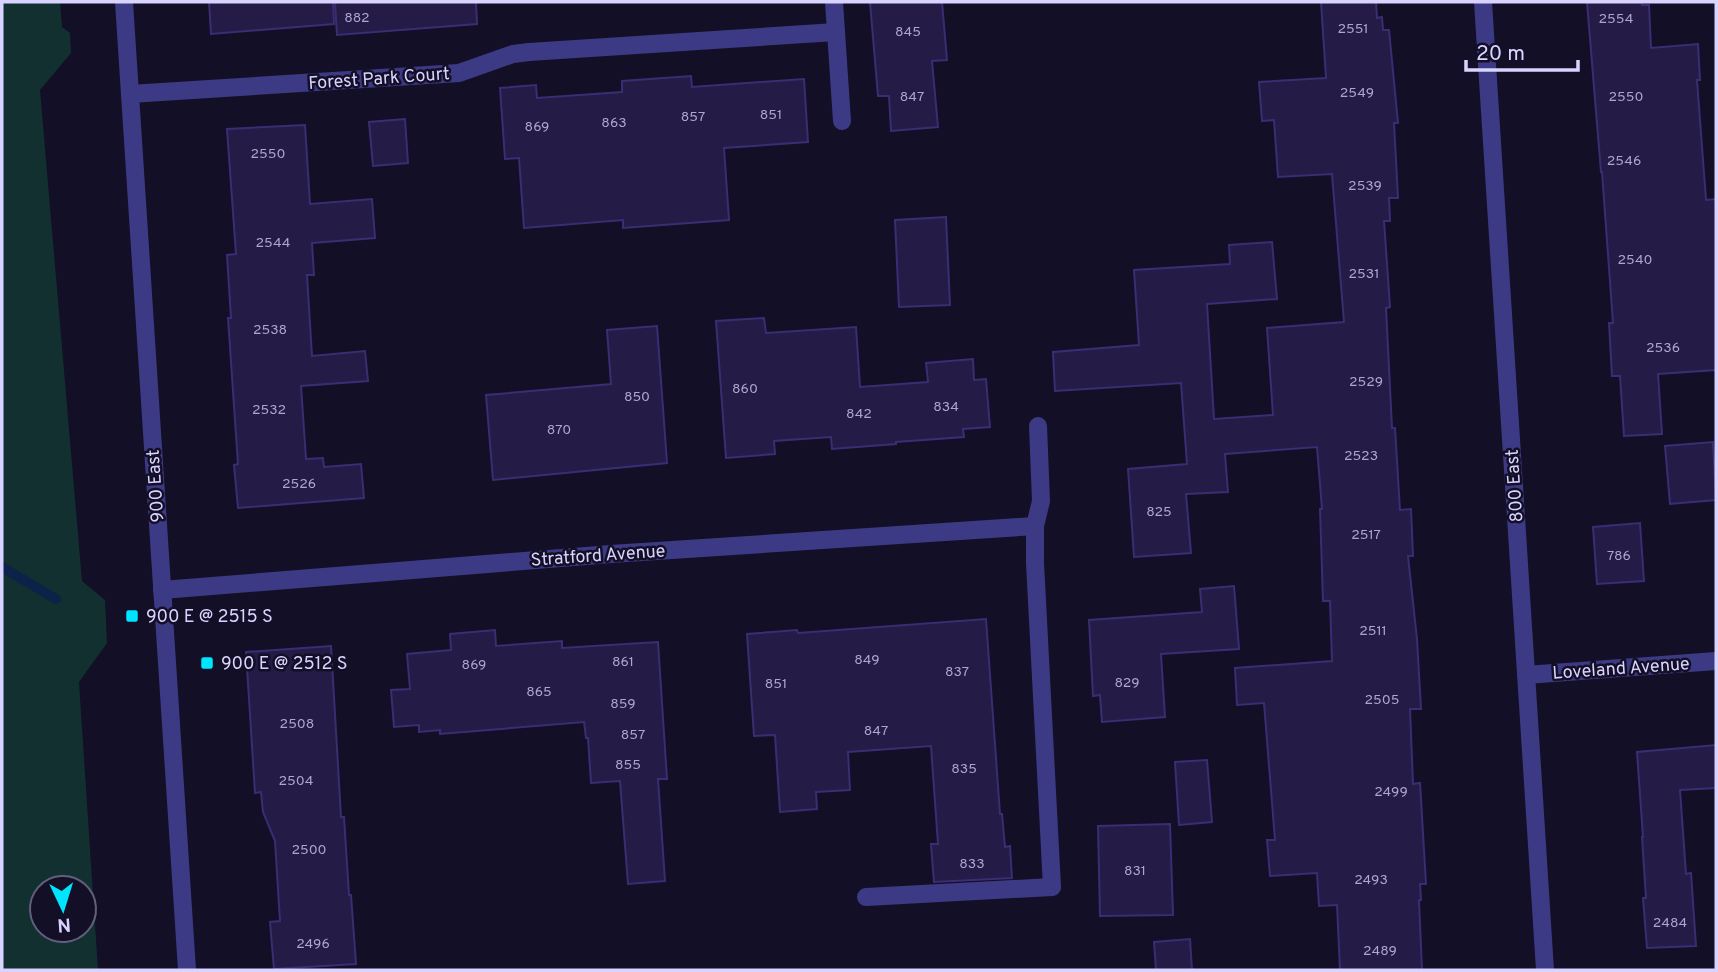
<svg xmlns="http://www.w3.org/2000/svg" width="1718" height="972" viewBox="0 0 1718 972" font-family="Overpass,sans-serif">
	<rect width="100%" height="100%" fill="#130f26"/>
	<path fill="#12302f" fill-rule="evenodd" d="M2 2H60L62 27 70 33 71 53 40 90 82 581 105 600 107 643 79 682 98 970H2ZM42 888H84V930H42Z"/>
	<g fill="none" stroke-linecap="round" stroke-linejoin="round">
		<polyline stroke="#0c2248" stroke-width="10" points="2,567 56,599"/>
	</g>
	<g fill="#241b47" stroke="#3b2d73" stroke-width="2">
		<polygon points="209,2 333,2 334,24 211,34"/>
		<polygon points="335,2 476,2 477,24 337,35"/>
		<polygon points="870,2 942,2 947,60 932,61 938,127 891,131 889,96 878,96"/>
		<polygon points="1321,2 1376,2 1377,18 1382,17 1383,30 1389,30 1398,123 1394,123 1398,198 1389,198 1390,221 1384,221 1390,307 1386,308 1392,428 1395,428 1400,510 1411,509 1413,556 1408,556 1417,639 1421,709 1410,709 1413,784 1420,783 1426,884 1420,884 1421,900 1419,900 1422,970 1340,970 1337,905 1319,906 1317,873 1270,876 1267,840 1275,840 1264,703 1237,705 1235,668 1332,661 1330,601 1323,601 1320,509 1322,509 1317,447 1225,454 1228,492 1186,494 1191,553 1134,557 1128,469 1187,464 1181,383 1055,391 1053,352 1139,345 1134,270 1230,264 1229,245 1272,242 1277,299 1207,304 1214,419 1273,415 1267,328 1344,322 1332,174 1278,177 1274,120 1262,121 1259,82 1326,78"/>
		<polygon points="1587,2 1641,2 1642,5 1649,5 1651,48 1698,44 1700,80 1697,80 1706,200 1716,199 1716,370 1658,374 1662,434 1624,436 1620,376 1612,376 1609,323 1613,323 1602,172 1601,172"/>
		<polygon points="691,76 692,87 804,79 808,142 724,148 729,220 623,228 623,220 524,228 519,158 505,159 500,88 536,85 537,98 622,92 622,81"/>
		<polygon points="405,119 408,163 373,166 369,122"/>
		<polygon points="305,125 310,204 372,199 375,238 312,243 314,275 307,275 312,356 365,351 368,381 301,386 306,459 323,458 324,467 361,464 364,498 238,508 234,465 238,464 228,318 231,318 227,255 236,254 227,129"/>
		<polygon points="946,217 950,305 899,307 895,220"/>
		<polygon points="764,318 766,333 856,327 860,387 928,382 926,363 973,359 974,380 986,379 990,427 963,429 964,437 896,442 896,444 832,449 831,437 774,441 775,454 726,458 716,321"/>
		<polygon points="657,326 667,463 493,480 486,395 611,384 607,330"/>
		<polygon points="1713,442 1716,500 1670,504 1665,446"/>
		<polygon points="1640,523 1644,581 1597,584 1593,527"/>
		<polygon points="1234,586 1239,649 1161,654 1165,717 1102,722 1100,695 1093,696 1089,620 1202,612 1200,589"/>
		<polygon points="986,619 1000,814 1002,814 1005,847 1010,846 1012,878 934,882 931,844 938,844 931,746 848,752 850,790 816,792 817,809 780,812 775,735 754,736 747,634 797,630 798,633"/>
		<polygon points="495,630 496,646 562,641 562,648 658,642 667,779 658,779 665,881 628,884 620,781 591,783 588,738 586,738 584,722 440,734 440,730 419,732 419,725 394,727 391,690 410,689 407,654 451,650 450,634"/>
		<polygon points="331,646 341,817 344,817 349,895 351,895 356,964 274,969 270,922 280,921 275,841 263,812 261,792 255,793 246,652"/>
		<polygon points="1716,745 1716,788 1680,790 1686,874 1691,873 1696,946 1647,948 1643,898 1646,898 1642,837 1643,837 1637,752"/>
		<polygon points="1207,760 1212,822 1179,825 1175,762"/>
		<polygon points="1170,824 1173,915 1100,916 1098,826"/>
		<polygon points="1190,939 1192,970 1156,970 1154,942"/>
	</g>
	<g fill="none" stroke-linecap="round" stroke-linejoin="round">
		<polyline stroke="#3d3a85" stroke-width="18" points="866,897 1052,887"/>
		<g stroke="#3d3a85" stroke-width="18">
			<polyline points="834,2 842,121"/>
			<polyline points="1483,2 1545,970"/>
			<polyline points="130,94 459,73 513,54 529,52 836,32"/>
			<polyline points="1038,426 1041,501 1035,526 1035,563 1052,887"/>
			<polyline points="162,590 611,554 1035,526"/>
			<polyline points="1526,675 1716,661"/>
		</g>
		<polyline stroke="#3d3a85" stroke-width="18" points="124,2 187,970"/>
	</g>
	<g fill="#00e5ff" stroke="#130f26" stroke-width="2.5">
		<rect x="125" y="609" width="14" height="14" rx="3.5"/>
		<rect x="200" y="656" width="14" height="14" rx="3.5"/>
	</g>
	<g text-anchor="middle" stroke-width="5" stroke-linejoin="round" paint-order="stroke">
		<g font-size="14" fill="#aca6d1">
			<text x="357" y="22">882</text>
			<text x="1616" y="23">2554</text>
			<text x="1353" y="33">2551</text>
			<text x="908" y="36">845</text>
			<text x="1357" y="97">2549</text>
			<text x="912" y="101">847</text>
			<text x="1626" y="101">2550</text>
			<text x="771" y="119">851</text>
			<text x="693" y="121">857</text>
			<text x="614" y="127">863</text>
			<text x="537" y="131">869</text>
			<text x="268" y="158">2550</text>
			<text x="1624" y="165">2546</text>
			<text x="1365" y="190">2539</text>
			<text x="273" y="247">2544</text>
			<text x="1635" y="264">2540</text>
			<text x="1364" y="278">2531</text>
			<text x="270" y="334">2538</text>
			<text x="1663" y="352">2536</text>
			<text x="1366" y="386">2529</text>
			<text x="745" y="393">860</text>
			<text x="637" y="401">850</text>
			<text x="946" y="411">834</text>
			<text x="269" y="414">2532</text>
			<text x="859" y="418">842</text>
			<text x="559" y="434">870</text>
			<text x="1361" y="460">2523</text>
			<text x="299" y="488">2526</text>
			<text x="1159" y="516">825</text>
			<text x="1366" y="539">2517</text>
			<text x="1619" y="560">786</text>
			<text x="1373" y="635">2511</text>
			<text x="867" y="664">849</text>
			<text x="623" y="666">861</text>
			<text x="474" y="669">869</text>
			<text x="957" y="676">837</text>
			<text x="1127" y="687">829</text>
			<text x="776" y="688">851</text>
			<text x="539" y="696">865</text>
			<text x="1382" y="704">2505</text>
			<text x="623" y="708">859</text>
			<text x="297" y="728">2508</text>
			<text x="876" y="735">847</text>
			<text x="633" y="739">857</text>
			<text x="628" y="769">855</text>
			<text x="964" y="773">835</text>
			<text x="296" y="785">2504</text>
			<text x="1391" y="796">2499</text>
			<text x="309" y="854">2500</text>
			<text x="972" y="868">833</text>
			<text x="1135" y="875">831</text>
			<text x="1371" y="884">2493</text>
			<text x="1670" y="927">2484</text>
			<text x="313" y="948">2496</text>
			<text x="1380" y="955">2489</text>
		</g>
		<g font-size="18" fill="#d9d4ff" stroke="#130f26">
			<text transform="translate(379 78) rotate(-4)" y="6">Forest Park Court</text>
			<text transform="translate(155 486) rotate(-94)" y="6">900 East</text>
			<text transform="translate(1514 486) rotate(-94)" y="6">800 East</text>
			<text transform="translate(598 555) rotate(-4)" y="6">Stratford Avenue</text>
			<text transform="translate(1621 668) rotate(-4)" y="6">Loveland Avenue</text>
		</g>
		<g font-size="18" fill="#d9d4ff" stroke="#130f26" text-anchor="start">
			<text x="146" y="622">900 E @ 2515 S</text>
			<text x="221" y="669">900 E @ 2512 S</text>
		</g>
	</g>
	<rect width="1718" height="972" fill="none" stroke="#d9d4ff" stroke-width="7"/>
	<g transform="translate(63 909) rotate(176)"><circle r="33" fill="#130f26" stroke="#625e7d" stroke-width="2"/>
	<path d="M0-5L12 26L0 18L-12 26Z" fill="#00e5ff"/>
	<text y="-10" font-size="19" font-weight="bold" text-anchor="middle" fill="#d9d4ff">N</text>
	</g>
	<path d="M1466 60v10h112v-10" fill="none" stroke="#d9d4ff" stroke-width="3.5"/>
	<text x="1476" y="60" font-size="21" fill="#d9d4ff" stroke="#130f26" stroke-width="5" paint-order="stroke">20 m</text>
</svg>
